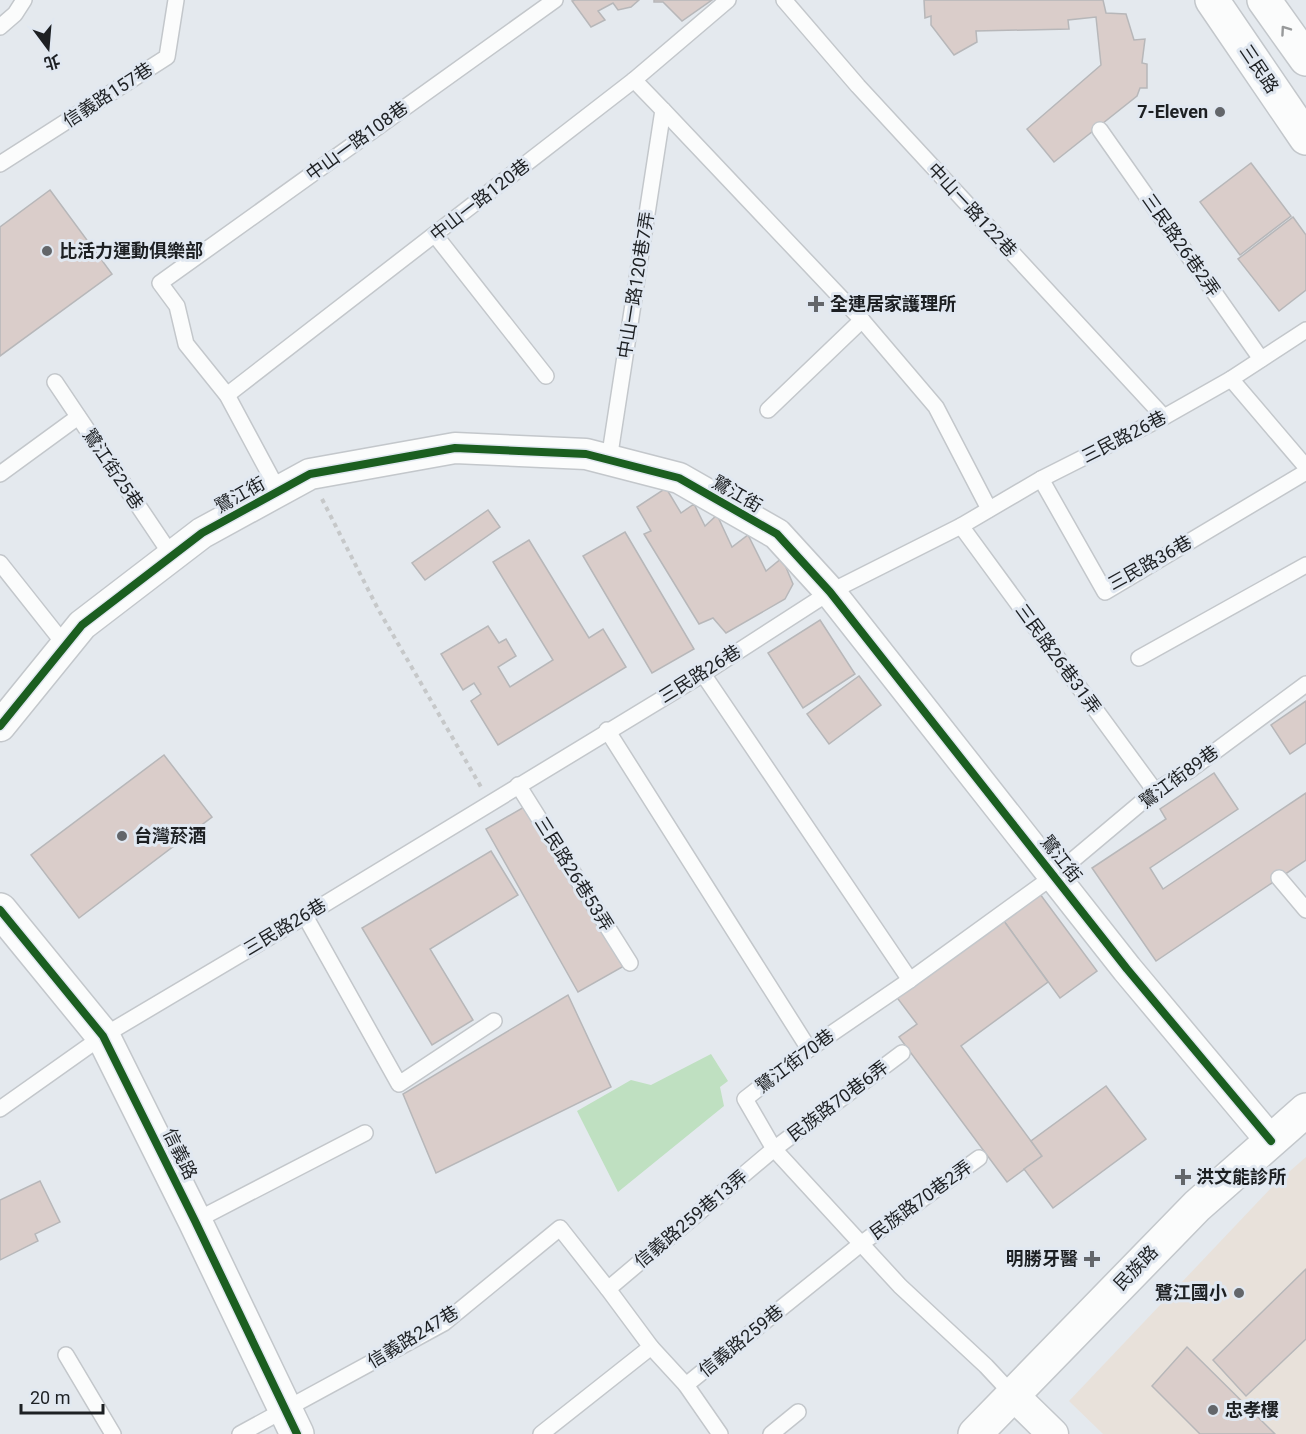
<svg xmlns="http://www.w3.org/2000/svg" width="1306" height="1434" viewBox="0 0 1306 1434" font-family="Roboto,'Noto Sans TC',sans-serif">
	<rect width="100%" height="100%" fill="#e4e9ee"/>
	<polygon fill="#e8e1da" points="1306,1157 1306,1434 1103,1434 1069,1401 1274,1185"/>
	<polygon fill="#bfe0c1" points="711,1054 728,1081 720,1087 724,1106 618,1192 577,1111 631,1080 651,1085"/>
	<g fill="#dacdca" stroke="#b7b7b9" stroke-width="1.5">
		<polygon points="575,0 639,0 631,7 618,10 613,3 598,11 605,20 591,27 572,1"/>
		<polygon points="654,0 712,0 682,21 663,2 654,2"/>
		<polygon points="924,0 1103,0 1106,13 1126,14 1134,40 1145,39 1142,63 1147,64 1147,88 1140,88 1137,96 1054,162 1027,129 1101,65 1096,17 1068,20 1069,29 976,31 977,42 954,55 931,25 931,16 925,18"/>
		<polygon points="1251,163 1291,216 1240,255 1200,202"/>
		<polygon points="50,190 112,274 0,356 0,227"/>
		<polygon points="1293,217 1306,235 1306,290 1279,311 1238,259"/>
		<polygon points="666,488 681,513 694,504 705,526 717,515 732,547 748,535 766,571 782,558 793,584 785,599 726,633 713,618 699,624 644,534 651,531 637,507"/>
		<polygon points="488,510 500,527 425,580 412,563"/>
		<polygon points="625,532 694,649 652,673 583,556"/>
		<polygon points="529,540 589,638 603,629 626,667 498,745 471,701 481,694 474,683 463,690 441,654 488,626 499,643 506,639 516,656 498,667 510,687 553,660 493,562"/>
		<polygon points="820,620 855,674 803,708 768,653"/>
		<polygon points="859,676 881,705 829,744 807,714"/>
		<polygon points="1306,701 1306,743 1290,754 1271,725"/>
		<polygon points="164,755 212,817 79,918 31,855"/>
		<polygon points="1214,773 1238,809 1150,868 1163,889 1306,793 1306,860 1156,961 1092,868 1166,819 1160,809"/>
		<polygon points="531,803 624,966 578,992 486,829"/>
		<polygon points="491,851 518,895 430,949 473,1020 432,1045 362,928"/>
		<polygon points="1037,890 1097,971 1060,998 1001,917"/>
		<polygon points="1001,917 1048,982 961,1046 1042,1156 1007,1182 899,1037 917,1024 895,995"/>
		<polygon points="568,995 611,1087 436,1173 403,1094"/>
		<polygon points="1106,1086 1146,1139 1053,1208 1024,1169 1042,1156 1031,1141"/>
		<polygon points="40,1181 60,1222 35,1234 38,1241 0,1260 0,1200"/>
		<polygon points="1306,1269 1306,1339 1246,1396 1213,1360"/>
		<polygon points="1187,1347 1275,1434 1200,1434 1152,1386"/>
	</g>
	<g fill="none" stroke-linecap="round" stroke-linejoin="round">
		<g stroke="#c3c7cb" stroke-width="18">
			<g id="lane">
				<polyline points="784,0 858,86 1164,417"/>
				<polyline points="0,27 15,14 24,0"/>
				<polyline points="663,110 862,320 936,407 989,509"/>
				<polyline points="1100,130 1261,359"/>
				<polyline points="0,164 167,57 176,0"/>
				<polyline points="435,235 546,376"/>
				<polyline points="1231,379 1306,467"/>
				<polyline points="55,382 172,556"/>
				<polyline points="227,395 634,80 728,0"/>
				<polyline points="768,410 862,320"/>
				<polyline points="609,460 663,110 634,80"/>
				<polyline points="0,474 78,417"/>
				<polyline points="1041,479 1105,592 1306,472"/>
				<polyline points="278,490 227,395 186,344 177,306 160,283 555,0"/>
				<polyline points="961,526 1155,791"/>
				<polyline points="0,563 65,645"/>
				<polyline points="1139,658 1306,565"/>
				<polyline points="703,674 910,980"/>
				<polyline points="607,730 809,1049"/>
				<polyline points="518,785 630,963"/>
				<polyline points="1279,878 1306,910"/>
				<polyline points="305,916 399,1084 494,1021"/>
				<polyline points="0,1109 103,1036 305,916 703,674 830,592 961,526 1041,479 1164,417 1231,379 1306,330"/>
				<polyline points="195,1221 365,1133"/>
				<polyline points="608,1289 774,1149 902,1053"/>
				<polyline points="66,1355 113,1434"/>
				<polyline points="686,1385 720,1434"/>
				<polyline points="1013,1395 986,1366 900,1286 774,1149 745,1099 809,1049 910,980 1055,875 1155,791 1190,770 1306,684"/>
				<polyline points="240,1434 444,1323 560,1228 608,1289 651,1347"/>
				<polyline points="541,1434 651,1347 686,1385 862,1243 979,1158"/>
				<polyline points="771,1434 798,1412"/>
			</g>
		</g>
		<g stroke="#c3c7cb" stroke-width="33">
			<g id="street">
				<polyline points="0,726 82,625 202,533 310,474 455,448 586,454 679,478 777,534 830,592 1127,969 1271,1141"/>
				<polyline points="1013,1395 1053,1434"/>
			</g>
		</g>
		<g stroke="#c3c7cb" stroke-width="36">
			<g id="secondary">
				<polyline points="1212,0 1306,138"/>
				<polyline points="1264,0 1306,59"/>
				<polyline points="0,910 103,1036 195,1221 297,1434"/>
				<polyline points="975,1434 1197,1206 1306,1110"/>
			</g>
		</g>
		<polyline stroke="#c6c8c9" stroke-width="4" stroke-dasharray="4.5 4.5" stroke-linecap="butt" points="322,499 378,609 481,787"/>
		<use href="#lane" stroke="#fbfcfc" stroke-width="15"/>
		<use href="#street" stroke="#fbfcfc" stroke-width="30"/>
		<use href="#secondary" stroke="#fbfcfc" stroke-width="33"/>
		<g stroke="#e1e8f1" stroke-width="11">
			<g id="cycleway">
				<polyline points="0,726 82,625 202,533 310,474 455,448 586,454 679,478 777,534 830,592 1127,969 1271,1141"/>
				<polyline points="0,910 103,1036 195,1221 297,1434"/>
			</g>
		</g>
		<use href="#cycleway" stroke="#1b5e20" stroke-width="8"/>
	</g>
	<defs><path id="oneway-chevron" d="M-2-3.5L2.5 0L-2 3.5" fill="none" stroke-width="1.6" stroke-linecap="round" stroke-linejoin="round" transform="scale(1.5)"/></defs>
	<use stroke="#97999a" href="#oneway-chevron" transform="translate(1285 30) rotate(-125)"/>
	<g fill="#63666a" stroke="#e1e8f1" stroke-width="2">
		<circle cx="1220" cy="112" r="6"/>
		<circle cx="47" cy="251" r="6"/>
		<path d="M813 295h6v6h6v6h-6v6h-6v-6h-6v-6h6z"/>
		<circle cx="122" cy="836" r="6"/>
		<path d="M1180 1168h6v6h6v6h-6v6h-6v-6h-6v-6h6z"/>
		<path d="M1089 1250h6v6h6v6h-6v6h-6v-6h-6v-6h6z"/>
		<circle cx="1239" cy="1293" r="6"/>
		<circle cx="1213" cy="1410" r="6"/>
	</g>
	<g text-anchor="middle" stroke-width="6" stroke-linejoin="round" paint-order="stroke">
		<g font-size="18" fill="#1d2023" stroke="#e1e8f1">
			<text transform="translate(1259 69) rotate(56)" y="6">三民路</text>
			<text transform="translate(108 95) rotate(-33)" y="6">信義路157巷</text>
			<text transform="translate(357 141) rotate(-36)" y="6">中山一路108巷</text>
			<text transform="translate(480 200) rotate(-38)" y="6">中山一路120巷</text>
			<text transform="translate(972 210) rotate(47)" y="6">中山一路122巷</text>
			<text transform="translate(1181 245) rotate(55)" y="6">三民路26巷2弄</text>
			<text transform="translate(636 285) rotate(-81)" y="6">中山一路120巷7弄</text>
			<text transform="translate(1124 437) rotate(-27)" y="6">三民路26巷</text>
			<text transform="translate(113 469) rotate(56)" y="6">鷺江街25巷</text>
			<text transform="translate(737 494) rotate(30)" y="6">鷺江街</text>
			<text transform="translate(240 495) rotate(-29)" y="6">鷺江街</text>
			<text transform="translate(1150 563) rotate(-29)" y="6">三民路36巷</text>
			<text transform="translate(1058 659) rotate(54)" y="6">三民路26巷31弄</text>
			<text transform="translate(700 674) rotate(-32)" y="6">三民路26巷</text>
			<text transform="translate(1179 777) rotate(-36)" y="6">鷺江街89巷</text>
			<text transform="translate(1061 859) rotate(52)" y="6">鷺江街</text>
			<text transform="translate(574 874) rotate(58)" y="6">三民路26巷53弄</text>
			<text transform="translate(285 927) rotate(-31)" y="6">三民路26巷</text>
			<text transform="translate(795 1061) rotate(-37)" y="6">鷺江街70巷</text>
			<text transform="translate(838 1101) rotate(-37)" y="6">民族路70巷6弄</text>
			<text transform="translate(180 1154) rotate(64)" y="6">信義路</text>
			<text transform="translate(921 1200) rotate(-36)" y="6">民族路70巷2弄</text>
			<text transform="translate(691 1219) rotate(-40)" y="6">信義路259巷13弄</text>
			<text transform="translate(1136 1268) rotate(-46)" y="6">民族路</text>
			<text transform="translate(413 1337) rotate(-31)" y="6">信義路247巷</text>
			<text transform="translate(741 1341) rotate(-39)" y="6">信義路259巷</text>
		</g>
		<g font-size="18" font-weight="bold" fill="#1d2023" stroke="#e1e8f1" text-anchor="start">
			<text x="1208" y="118" text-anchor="end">7-Eleven</text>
			<text x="59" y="257">比活力運動俱樂部</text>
			<text x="830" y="310">全連居家護理所</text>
			<text x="134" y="842">台灣菸酒</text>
			<text x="1196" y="1183">洪文能診所</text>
			<text x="1078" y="1265" text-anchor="end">明勝牙醫</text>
			<text x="1227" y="1299" text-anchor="end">鷺江國小</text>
			<text x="1225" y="1416">忠孝樓</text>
		</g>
	</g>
	<g transform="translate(48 48) rotate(164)" stroke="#e1e8f1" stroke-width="4.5" paint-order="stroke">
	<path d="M0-4.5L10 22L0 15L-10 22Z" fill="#1d2023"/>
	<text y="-9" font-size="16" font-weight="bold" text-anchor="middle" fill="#1d2023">北</text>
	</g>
	<path d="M21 1404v9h82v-9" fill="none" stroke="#1d2023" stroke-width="3"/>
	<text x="30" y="1404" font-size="18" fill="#1d2023" stroke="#e1e8f1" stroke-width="4.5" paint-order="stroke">20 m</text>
</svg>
